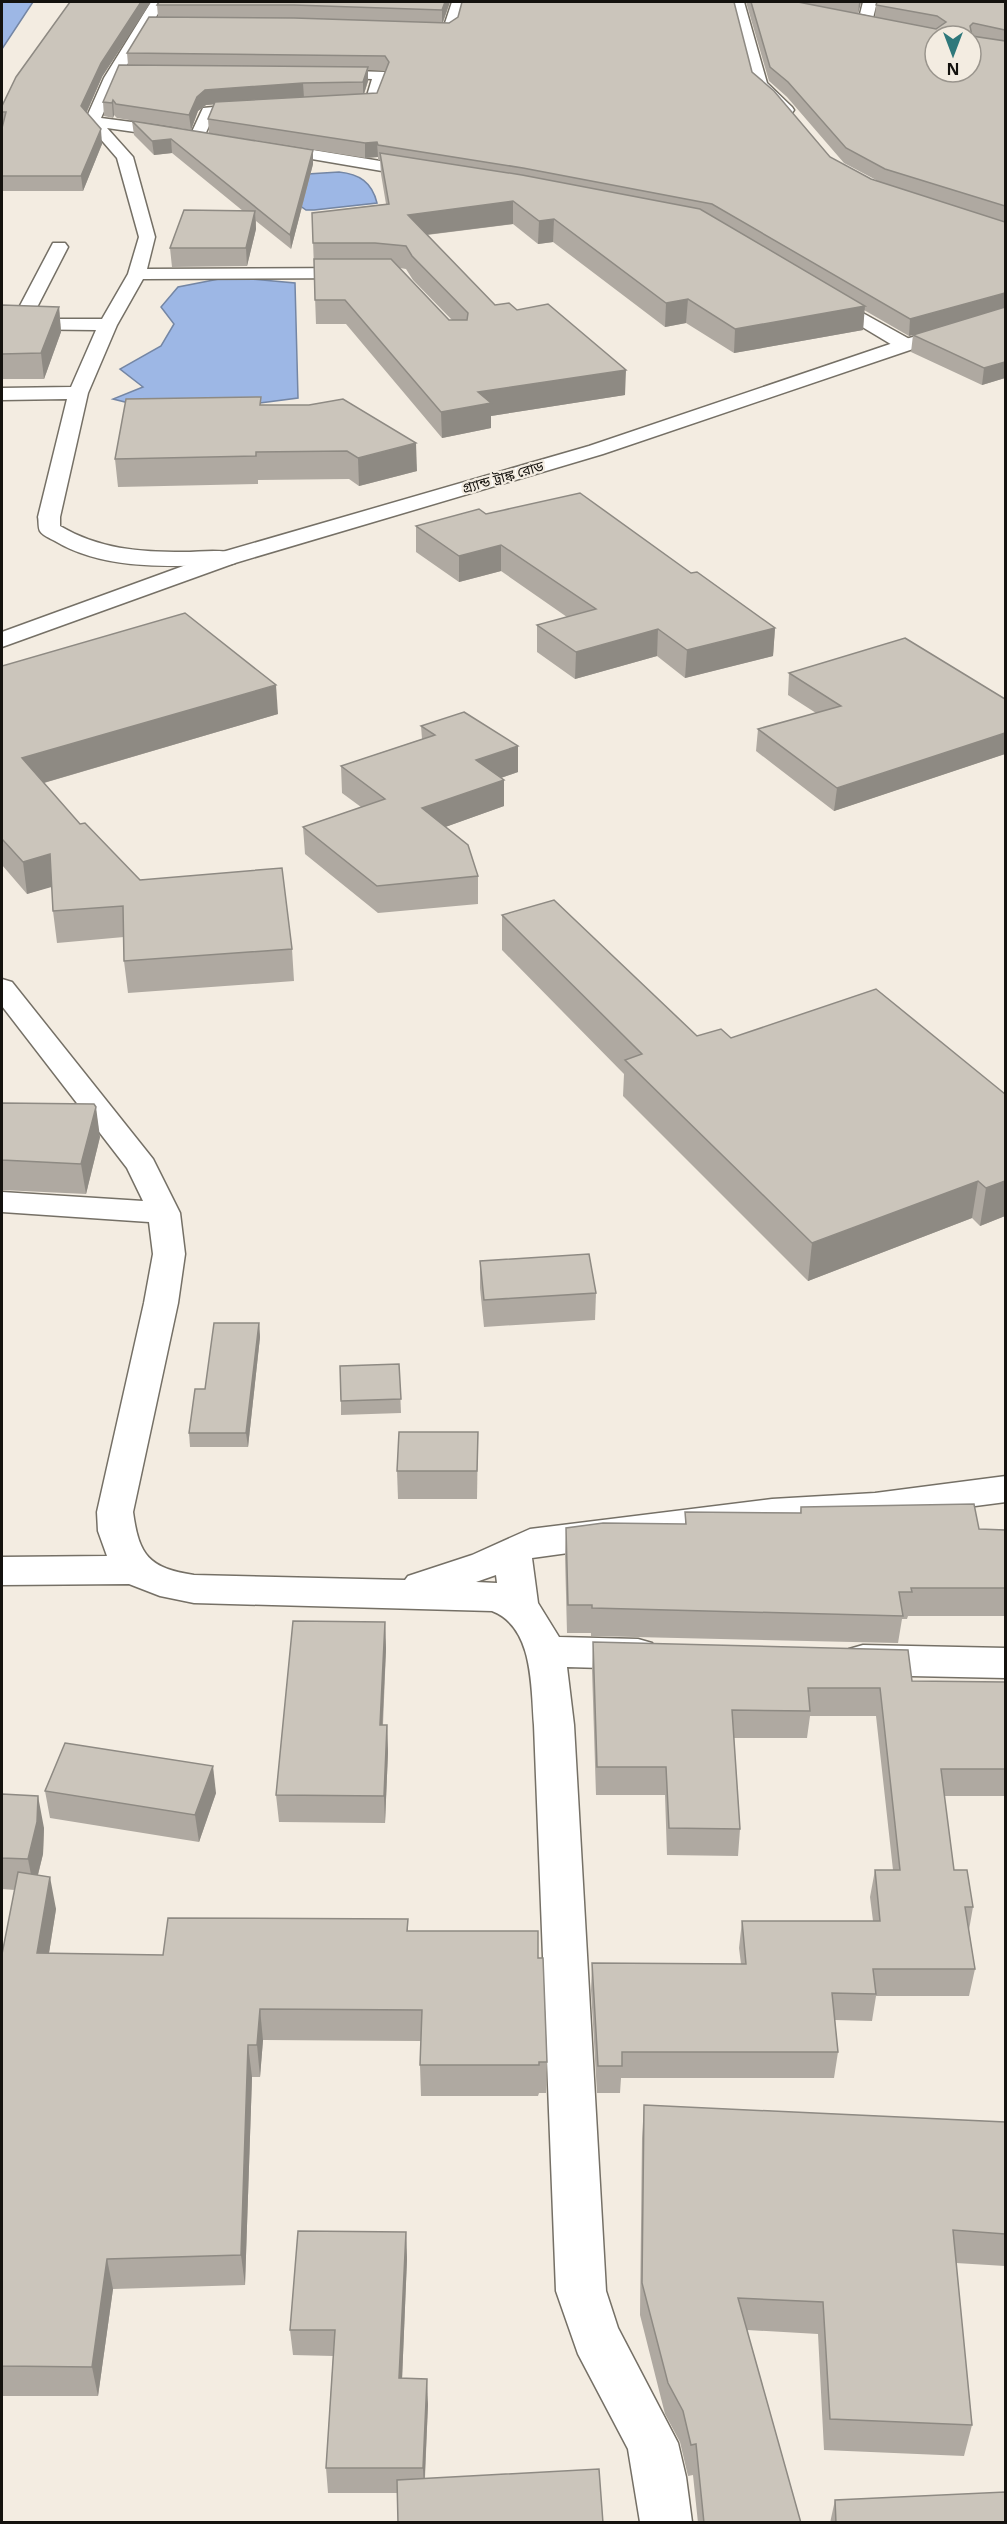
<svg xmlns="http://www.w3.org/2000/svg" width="1007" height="2524" viewBox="0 0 1007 2524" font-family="'Noto Sans','Noto Sans Bengali',sans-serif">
	<rect width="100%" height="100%" fill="#f3ece1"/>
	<g fill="#9db7e5" stroke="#7486a4" stroke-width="1.5">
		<polygon points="2,2 33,2 2,49"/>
		<path d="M339 172C359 174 372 182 377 203L314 210H306L299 205 292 175Z"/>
		<polygon points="229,277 295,283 298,398 173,414 113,399 143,387 120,369 161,346 174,324 161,307 178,287"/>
	</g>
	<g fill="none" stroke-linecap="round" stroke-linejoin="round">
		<g stroke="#757066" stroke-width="3">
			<g id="minor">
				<path d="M151 2H165L119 78 101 118 177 128 185 133 177 138 107 128 133 157 155 237 147 269 360 268 366 269 369 273 366 277 360 278 143 279 117 325 88 393 60 517V526C99 549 139 552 183 552 200 552 218 549 235 553L238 558 235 563 227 565C171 566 105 571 55 541 50 538 43 536 40 531 38 527 39 521 38 517L67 399 2 400V388L71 387 96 330 2 329V319H13L53 243H65L68 247 31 319H102L128 274 139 237 117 158 85 121 104 78Z"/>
				<polygon points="452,2 465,2 454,33 415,33 408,29 415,25 444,26"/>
				<polygon points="731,2 744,2 767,83 792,107 794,110 792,113 782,113 753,84"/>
				<polygon points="863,2 877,2 872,22 865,26 858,22"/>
				<polygon points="322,70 385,72 387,75 379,103 372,107 333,107 331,104 333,101 366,99 372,79 317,77 315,74 317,71"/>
				<polygon points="256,103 263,107 261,110 214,115 203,139 193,139 190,136 203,108"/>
				<polygon points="270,143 423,168 431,173 423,178 265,151 262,148 265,145"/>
				<polygon points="825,292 913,341 915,345 913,349 899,349 819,301 816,297 819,293"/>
				<path d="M2 979 12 982 153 1159 180 1213 185 1254 178 1303 133 1512C139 1556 149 1568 194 1575L405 1580 408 1576 472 1555 530 1529 772 1499 875 1493 1006 1476V1502L875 1519 772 1525 532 1558 538 1603 559 1637 638 1639 652 1643 658 1654 652 1665 638 1669 567 1667 574 1725 606 2291 618 2328 678 2443 686 2477 692 2522H640L628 2449 578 2354 556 2291 534 1725C531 1688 534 1627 492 1611L194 1603 160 1596 129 1584 2 1585V1557L107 1556 98 1531 97 1512 144 1303 153 1254 149 1222 2 1212V1192L143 1201 127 1168 2 1006ZM496 1575 497 1583 476 1582Z"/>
				<polygon points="863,1645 1006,1648 1006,1678 863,1675 849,1671 843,1660 849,1649"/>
			</g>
		</g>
		<g stroke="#757066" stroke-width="3">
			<polygon id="highway" points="1006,310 1006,321 913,349 603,454 235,563 2,647 2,632 219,553 589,446 899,341"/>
		</g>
		<use href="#minor" fill="#fff" fill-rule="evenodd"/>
		<use href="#highway" fill="#fff" fill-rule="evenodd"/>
	</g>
	<g fill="#afa9a1" fill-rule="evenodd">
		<path d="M159 2H450L443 23 752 72 830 157 871 179 878 181 844 163 787 97 769 81 746 2H861L858 13 875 17 876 5 1005 2V378L982 385 911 352 913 335 933 329 909 336 864 310 863 330 734 353 686 323 665 327 553 242 538 244 513 224 427 235 495 305 625 395 491 416V428L442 438 346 324H316L312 213 386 204 381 174 380 160H378V157L365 158 209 133 208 119 214 104 206 105 198 111 191 130 117 118 114 115 113 118 104 116 103 102 128 65 127 53 158 17 157 5ZM368 70H386L377 93 364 94 368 81ZM400 268 406 269 413 280 452 320H449Z"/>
		<polygon points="102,77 87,112 102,144 83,191 2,191 2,106"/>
		<polygon points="132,121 313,150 313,164 291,249 256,221 256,229 247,266 172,267 170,248 243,211 172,153 154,155 134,135"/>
		<polygon points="2,305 59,307 61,332 44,379 2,379"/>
		<polygon points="261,405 417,471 359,486 349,479 258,480 258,484 118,487 115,459"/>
		<polygon points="486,514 691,573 775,628 773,656 685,678 657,656 575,679 537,652 537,625 567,617 501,571 459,582 416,552 416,526"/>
		<polygon points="2,666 278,714 44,783 80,824 140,880 292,949 294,981 128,993 124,961 124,937 57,943 53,911 52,886 27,894 2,865"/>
		<polygon points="789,673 1005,699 1005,754 834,811 756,751 758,729 816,713 788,695"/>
		<polygon points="421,726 518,772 501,778 504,806 445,827 478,876 478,904 378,913 305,854 303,827 361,807 342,793 341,766 422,739"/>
		<polygon points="502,915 697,1036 731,1038 1005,1094 1005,1216 980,1226 972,1218 808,1281 623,1096 624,1074 502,950"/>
		<polygon points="2,1103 100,1137 86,1194 2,1190"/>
		<polygon points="480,1261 596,1293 595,1320 484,1327 480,1288"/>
		<polygon points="259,1323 260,1337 248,1447 190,1447 189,1433 205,1389"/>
		<polygon points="399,1364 401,1413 341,1415 341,1401"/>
		<polygon points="478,1432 477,1499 398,1499 397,1471"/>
		<polygon points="801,1507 979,1529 1005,1530 1005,1616 908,1616 907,1619 902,1619 898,1643 591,1636 591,1633 567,1633 565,1556 566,1528 685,1524 685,1512 800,1513"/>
		<polygon points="385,1622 386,1649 383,1725 387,1725 388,1752 385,1823 279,1822 276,1795"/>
		<polygon points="593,1642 912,1681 1005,1682 1005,1796 944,1796 954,1870 973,1907 969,1930 975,1969 969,1996 876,1996 872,2021 835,2020 838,2052 834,2078 621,2078 620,2093 597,2093 591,1990 592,1963 741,1964 739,1948 742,1921 873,1921 870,1897 875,1870 893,1870 876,1716 810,1716 807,1738 734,1738 740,1829 738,1856 667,1855 665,1795 596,1795 592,1670"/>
		<polygon points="45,1791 216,1793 199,1842 50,1818"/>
		<polygon points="2,1794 44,1828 43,1854 38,1875 56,1909 49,1953 163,1955 408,1919 408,1931 538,1958 547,2062 546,2093 539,2093 538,2096 421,2096 420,2065 421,2041 263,2040 260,2077 252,2077 245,2285 113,2289 98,2396 2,2396 2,1954 15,1890 2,1889"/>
		<polygon points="644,2105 1005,2122 1005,2266 956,2263 972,2425 964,2456 824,2450 818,2334 747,2330 801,2523 698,2523 693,2475 688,2476 680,2442 665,2414 640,2315 642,2138"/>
		<polygon points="406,2232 407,2259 402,2379 428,2404 425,2478 397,2493 328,2493 326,2468 333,2356 293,2355 290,2330"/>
		<polygon points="835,2500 1005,2523 830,2523"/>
	</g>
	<g fill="#8e8a83">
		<polygon points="141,2 151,2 102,77 83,120 81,106 101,63"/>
		<polygon points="445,2 450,2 442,24 442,10"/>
		<polygon points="859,2 861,2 858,15"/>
		<polygon points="368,67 368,81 363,97 363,82"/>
		<polygon points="303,83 304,98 206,105 198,111 191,130 189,115 197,97 205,90"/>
		<polygon points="113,100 114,115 113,118 112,103"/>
		<polygon points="101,129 102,144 83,191 81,176"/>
		<polygon points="171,139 172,153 154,155 152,141"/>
		<polygon points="377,142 378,157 365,158 365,143"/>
		<polygon points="313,150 313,164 291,249 290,235"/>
		<polygon points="513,201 513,224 408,237 408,215"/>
		<polygon points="255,211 256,229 247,266 246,248"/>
		<polygon points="554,219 553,242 538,244 539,221"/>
		<polygon points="1005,293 1005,309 909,336 910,319"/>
		<polygon points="688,299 686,323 665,327 666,303"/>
		<polygon points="865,306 863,330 734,353 735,329"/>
		<polygon points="59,307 61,332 44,379 41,353"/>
		<polygon points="1005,362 1005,378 982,385 984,368"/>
		<polygon points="626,370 625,395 491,416 491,428 442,438 441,412 478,392"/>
		<polygon points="416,443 417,471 359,486 358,458"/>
		<polygon points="501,545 501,571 459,582 459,556"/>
		<polygon points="775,628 773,656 685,678 687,650"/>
		<polygon points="658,629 657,656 575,679 576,652"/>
		<polygon points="276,685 278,714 26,788 22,758"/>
		<polygon points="1005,733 1005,754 834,811 837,788"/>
		<polygon points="518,746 518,772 477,786 476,760"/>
		<polygon points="504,780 504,806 423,835 422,808"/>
		<polygon points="50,854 55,886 27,894 23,862"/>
		<polygon points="96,1107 100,1137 86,1194 81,1164"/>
		<polygon points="978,1181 972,1218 808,1281 812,1243"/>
		<polygon points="1005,1181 1005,1216 980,1226 986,1188"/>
		<polygon points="259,1323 260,1337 248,1447 246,1433"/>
		<polygon points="385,1622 386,1649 381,1752 380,1725"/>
		<polygon points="387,1725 388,1752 385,1823 384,1796"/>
		<polygon points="213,1766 216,1793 199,1842 195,1815"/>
		<polygon points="38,1796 44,1828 43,1854 34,1890 28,1859"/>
		<polygon points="50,1877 56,1909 44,1984 37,1953"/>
		<polygon points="260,2009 263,2040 260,2077 257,2045"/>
		<polygon points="248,2045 252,2077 245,2285 241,2255"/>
		<polygon points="406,2232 407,2259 401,2404 399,2378"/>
		<polygon points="107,2259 113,2289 98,2396 92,2367"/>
		<polygon points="427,2379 428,2404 424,2493 423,2468"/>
	</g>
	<g fill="#cbc5bb" stroke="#8e8a83" stroke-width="1.5" fill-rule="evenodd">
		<polygon points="70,2 141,2 101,63 81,106 101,129 81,176 2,176 2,128 6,112 2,112 2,106 16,77"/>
		<polygon points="159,2 445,2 442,10 294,5 157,5"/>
		<polygon points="462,2 734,2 752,72 774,91 830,157 871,179 1005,222 1005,293 910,319 712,204 523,168 378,145 377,142 365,143 208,119 215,102 377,93 389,62 385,56 127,53 149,17 294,18 449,23 458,17"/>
		<path d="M751 2H798L936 29 946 22 937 16 876 5 877 2H1005V30L973 23 970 26 972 36 1005 41V206L885 169 846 148 788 82 770 67ZM935 36H971V72H935Z"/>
		<polygon points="119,65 368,67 363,82 303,83 205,90 197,97 189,115 116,104 113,100 112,103 103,102"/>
		<polygon points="132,121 313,150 290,235 171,139 152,141"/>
		<polygon points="380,153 522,175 700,209 865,306 735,329 688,299 666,303 554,219 539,221 513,201 408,215 495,305 509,303 517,310 548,304 626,370 478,392 491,403 441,412 345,300 315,300 314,259 391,259 449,320 467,320 468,313 412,256 406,246 375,243 313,243 312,213 389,204"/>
		<polygon points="184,210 255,211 246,248 170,248"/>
		<polygon points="2,305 59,307 41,353 2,354"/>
		<polygon points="1005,307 1005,362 984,368 913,335"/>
		<polygon points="261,397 260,405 309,405 343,399 416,443 358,458 347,451 256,452 256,456 115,459 126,399"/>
		<polygon points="580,493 691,573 697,572 775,628 687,650 658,629 576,652 537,625 596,609 501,545 459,556 416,526 479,509 486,514"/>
		<polygon points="185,613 276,685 22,758 80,824 85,823 140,880 282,868 292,949 124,961 123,906 53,911 50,854 23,862 2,839 2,666"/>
		<polygon points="905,638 1005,699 1005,733 837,788 758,729 841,706 789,673"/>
		<polygon points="464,712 518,746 476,760 504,780 422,808 468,845 478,876 377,886 303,827 385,799 341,766 435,735 421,726"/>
		<polygon points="554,900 697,1036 721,1029 731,1038 876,989 1005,1094 1005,1181 986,1188 978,1181 812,1243 625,1060 642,1054 502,915"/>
		<polygon points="2,1103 94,1104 96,1107 81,1164 2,1160"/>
		<polygon points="589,1254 596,1293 484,1300 480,1261"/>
		<polygon points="214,1323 259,1323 246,1433 189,1433 195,1389 205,1389"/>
		<polygon points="399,1364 401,1399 341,1401 340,1366"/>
		<polygon points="399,1432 478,1432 477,1471 397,1471"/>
		<polygon points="974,1504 979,1529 1005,1530 1005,1588 911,1588 912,1592 899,1592 903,1616 592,1608 592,1605 568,1605 566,1528 603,1523 686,1524 685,1512 801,1513 801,1507"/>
		<polygon points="293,1621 385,1622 380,1725 387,1725 384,1796 276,1795"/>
		<polygon points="593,1642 908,1650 912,1681 1005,1682 1005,1769 941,1769 954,1870 967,1870 973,1907 965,1907 975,1969 873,1969 876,1994 832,1993 838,2052 622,2052 622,2066 598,2066 592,1963 746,1964 742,1921 880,1921 875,1870 900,1870 880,1688 808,1688 810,1711 732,1710 740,1829 669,1828 666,1767 597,1767"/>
		<polygon points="65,1743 213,1766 195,1815 45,1791"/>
		<polygon points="2,1794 38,1796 37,1822 28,1859 2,1858"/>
		<polygon points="18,1872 50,1877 37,1953 163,1955 168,1918 408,1919 407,1931 538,1931 538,1958 543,1958 547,2062 539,2062 539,2065 420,2065 422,2010 260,2009 257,2045 248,2045 241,2255 107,2259 92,2367 2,2366 2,1954"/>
		<polygon points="644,2105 1005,2122 1005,2234 953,2230 972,2425 830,2419 823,2302 738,2298 801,2523 704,2523 696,2444 691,2445 683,2411 668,2383 642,2283"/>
		<polygon points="298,2231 406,2232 399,2378 427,2379 423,2468 326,2468 335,2330 290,2330"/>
		<polygon points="599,2469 603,2523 398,2523 397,2480"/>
		<polygon points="1005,2492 1005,2523 836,2523 835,2500"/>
	</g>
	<g text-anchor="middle" stroke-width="4.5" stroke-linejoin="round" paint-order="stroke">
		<g font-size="14" fill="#14120e" stroke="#f3ece1">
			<text transform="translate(503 477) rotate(-16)" y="5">গ্র্যান্ড ট্রাঙ্ক রোড</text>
		</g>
	</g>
	<rect width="1007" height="2524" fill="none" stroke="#14120e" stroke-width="6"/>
	<g transform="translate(953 54) rotate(180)"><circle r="28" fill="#f3ece1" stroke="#9a958d" stroke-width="1.5"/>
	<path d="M0-4.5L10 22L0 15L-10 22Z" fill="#2e787b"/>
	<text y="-9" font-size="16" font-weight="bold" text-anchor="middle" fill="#14120e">N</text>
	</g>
</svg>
